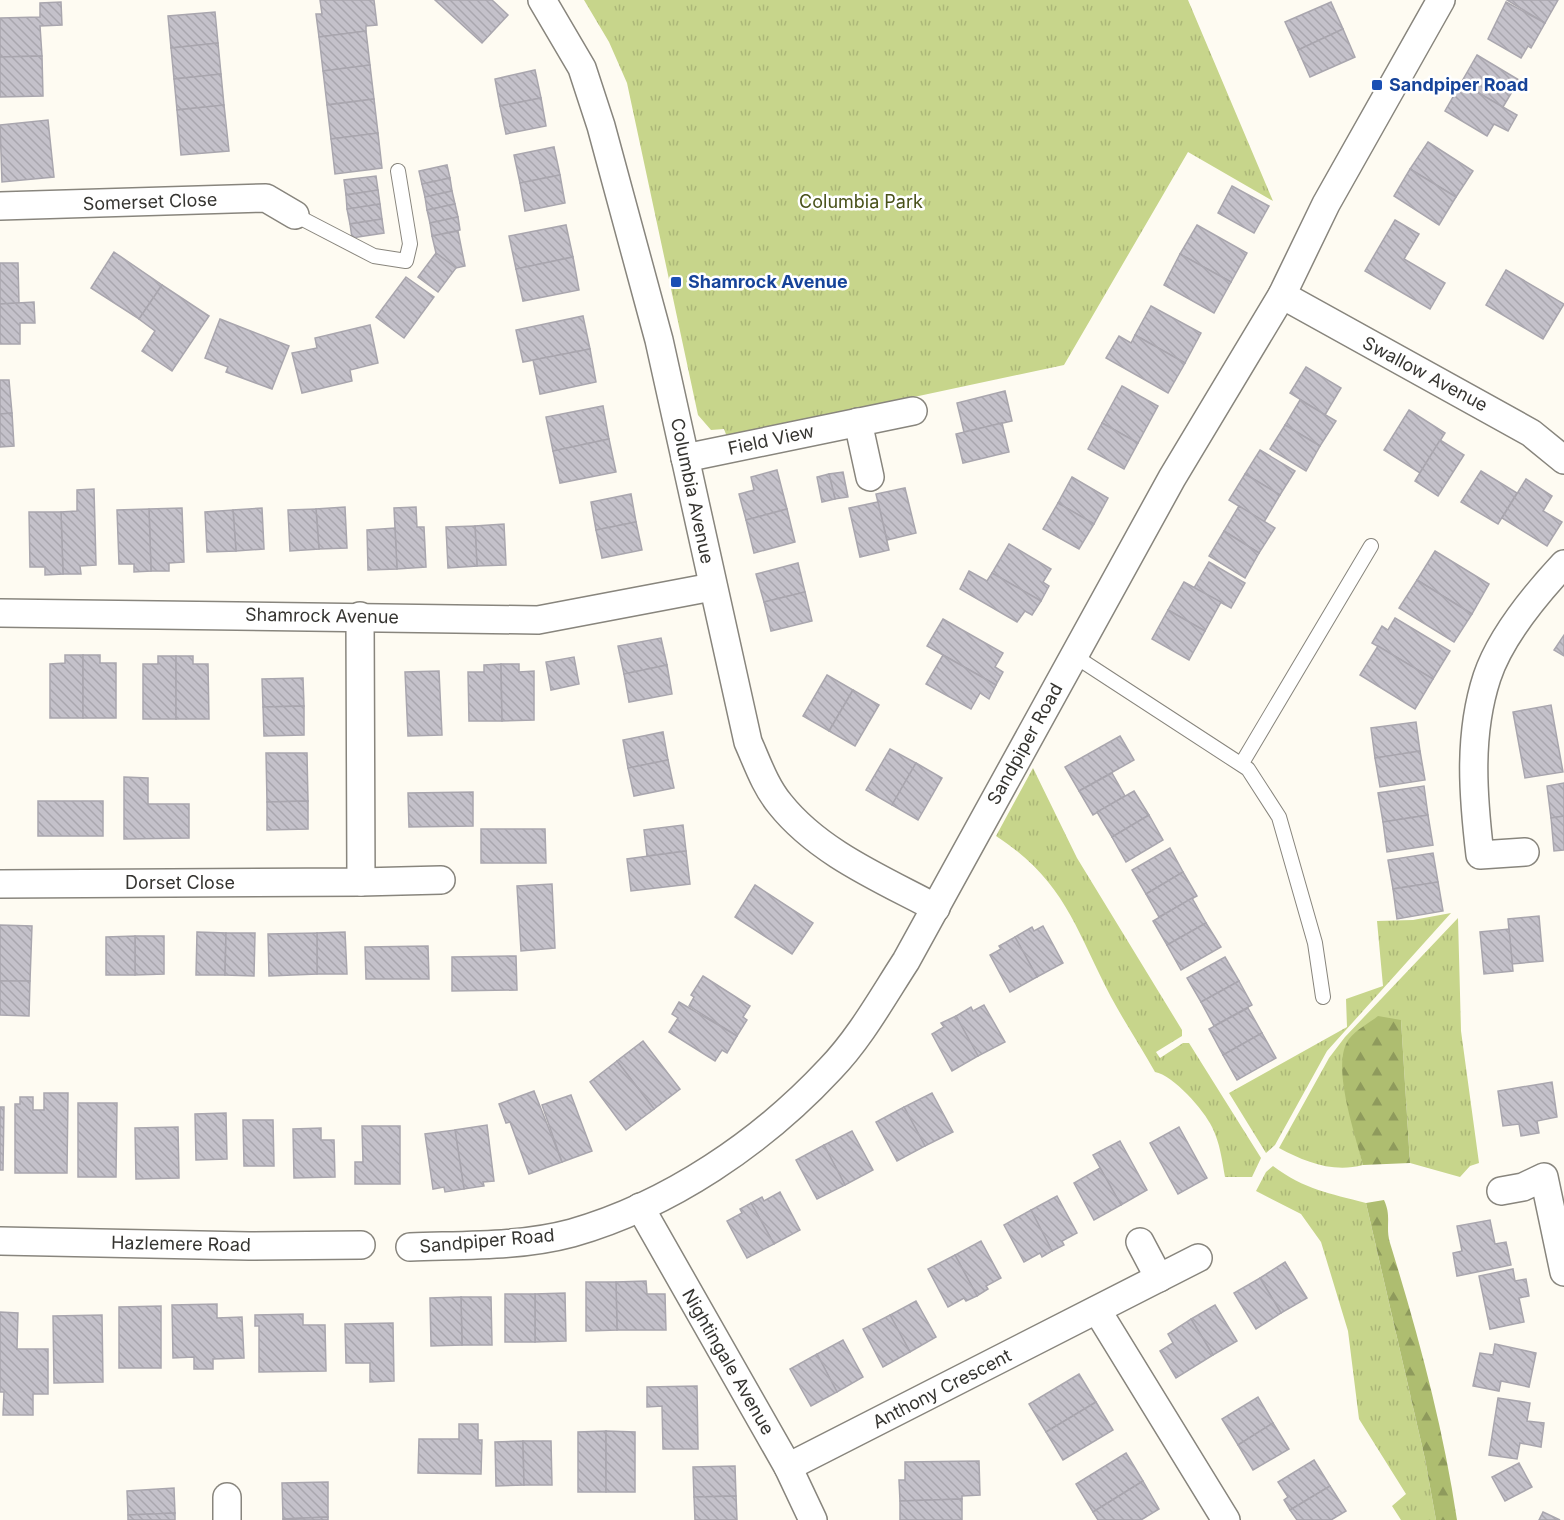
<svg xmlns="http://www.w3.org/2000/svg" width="1564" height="1520" viewBox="0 0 1564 1520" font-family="Inter,sans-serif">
	<defs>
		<pattern id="grass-tufts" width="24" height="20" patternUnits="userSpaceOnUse" patternTransform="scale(1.5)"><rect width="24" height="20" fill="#c7d58b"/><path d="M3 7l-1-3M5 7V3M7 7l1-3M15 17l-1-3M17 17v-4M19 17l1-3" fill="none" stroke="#acb778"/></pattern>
		<pattern id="forest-firs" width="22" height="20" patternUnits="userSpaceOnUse" patternTransform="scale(1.5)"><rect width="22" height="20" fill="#aebd70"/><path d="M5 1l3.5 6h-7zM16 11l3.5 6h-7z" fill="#8e9a5c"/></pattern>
		<pattern id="building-back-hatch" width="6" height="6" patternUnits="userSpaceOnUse" patternTransform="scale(1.5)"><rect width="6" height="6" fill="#c4c1ca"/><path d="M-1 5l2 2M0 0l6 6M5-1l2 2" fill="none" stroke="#a9a6ae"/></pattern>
	</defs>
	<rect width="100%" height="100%" fill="#fefbf2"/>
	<g fill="url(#grass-tufts)">
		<polygon points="584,0 1188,0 1273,201 1188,152 1064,365 727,437 724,429 711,430 698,415 627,83 609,42"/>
		<path d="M1033 768 1077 858 1182 1030V1036L1156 1052 1160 1058 1183 1043H1189L1261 1158 1252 1177H1225C1222 1160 1220 1143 1212 1127 1204 1110 1173 1075 1155 1072 1141 1047 1125 1023 1111 997 1075 928 1065 881 996 836Z"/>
		<polygon points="1451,913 1327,1051 1275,1145 1266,1153 1229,1093 1347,1027 1346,999 1383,986 1377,921 1413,920"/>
		<path d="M1458 918 1461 1031 1479 1163 1470 1166 1460 1177 1410 1163 1401 1020 1353 1125 1363 1165C1333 1173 1305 1162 1279 1148L1329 1058 1345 1037Z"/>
		<path d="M1273 1166C1305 1190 1329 1193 1366 1203L1425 1459 1436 1520H1401L1392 1506 1406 1494 1359 1419 1348 1331 1321 1242 1301 1214 1256 1191 1266 1172Z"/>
	</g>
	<g fill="url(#forest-firs)">
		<path d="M1378 1016 1401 1020 1410 1163 1363 1165C1356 1136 1330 1064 1349 1039 1356 1030 1369 1023 1378 1016Z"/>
		<path d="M1384 1200C1392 1217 1385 1226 1390 1243 1418 1334 1443 1426 1457 1520H1436L1425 1459 1366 1203Z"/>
	</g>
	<g fill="url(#building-back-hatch)" stroke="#a9a6ae" stroke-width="1.5">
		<polygon points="320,0 374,0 377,25 366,26 366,31 319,37 316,14 322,14"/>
		<polygon points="435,0 492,0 508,15 482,43"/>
		<polygon points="1507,0 1558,0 1545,23"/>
		<polygon points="61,2 62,25 40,26 42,56 0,57 0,18 40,17 40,3"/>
		<polygon points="1331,2 1343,29 1298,50 1285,22"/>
		<polygon points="1506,2 1545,23 1531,48 1528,46 1521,58 1488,39"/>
		<polygon points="215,12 218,43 171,48 168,16"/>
		<polygon points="1343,29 1355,57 1310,77 1298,50"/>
		<polygon points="366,31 370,65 323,71 319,37"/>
		<polygon points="218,43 221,74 174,79 171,48"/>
		<polygon points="1477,55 1519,80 1503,107 1461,83"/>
		<polygon points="42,56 43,96 0,97 0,57"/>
		<polygon points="370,65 374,99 327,105 323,71"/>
		<polygon points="535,70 541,98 500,106 495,79"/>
		<polygon points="221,74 224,105 177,110 174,79"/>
		<polygon points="1461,83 1517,115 1508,131 1494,124 1487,136 1445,111"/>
		<polygon points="541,98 546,126 506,134 500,106"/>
		<polygon points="374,99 378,133 331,139 327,105"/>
		<polygon points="224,105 229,151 181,155 177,110"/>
		<polygon points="48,120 54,177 2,182 0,125"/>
		<polygon points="378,133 382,168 335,174 331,139"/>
		<polygon points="1428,142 1473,171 1456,197 1410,169"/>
		<polygon points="554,147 560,175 520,183 514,155"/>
		<polygon points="447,165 450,178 422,184 419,171"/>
		<polygon points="1410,169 1456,197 1439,225 1394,196"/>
		<polygon points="560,175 565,203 525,211 520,183"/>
		<polygon points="376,176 378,190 346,195 344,180"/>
		<polygon points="450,178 452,191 425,197 422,184"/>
		<polygon points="1232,186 1269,206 1254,233 1218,213"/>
		<polygon points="378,190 380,204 347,209 346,195"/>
		<polygon points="452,191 455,204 427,210 425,197"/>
		<polygon points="380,204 382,219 350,224 347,209"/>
		<polygon points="455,204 458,217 430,223 427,210"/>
		<polygon points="458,217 460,230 432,236 430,223"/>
		<polygon points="382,219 384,233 352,238 350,224"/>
		<polygon points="1395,220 1419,234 1404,259 1445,283 1430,309 1365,271"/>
		<polygon points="566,225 573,257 516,269 509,236"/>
		<polygon points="1197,225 1247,253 1231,282 1180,254"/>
		<polygon points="458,231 465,266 456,268 436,253 432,236"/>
		<polygon points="114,252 162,285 139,319 91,288"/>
		<polygon points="436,253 456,268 438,292 418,277"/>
		<polygon points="1180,254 1231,282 1214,313 1164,285"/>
		<polygon points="573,257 579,290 523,301 516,269"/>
		<polygon points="0,263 18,263 19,303 0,304"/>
		<polygon points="1506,270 1564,304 1543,339 1486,305"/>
		<polygon points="406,277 434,297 404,338 376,317"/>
		<polygon points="162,285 209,316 172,371 142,351 155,331 139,319"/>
		<polygon points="34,302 35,323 20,323 20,344 0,344 0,304"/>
		<polygon points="1151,306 1201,333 1185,363 1135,335"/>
		<polygon points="583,316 590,349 523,362 516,330"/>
		<polygon points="220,319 289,346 272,389 226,372 228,367 205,358"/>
		<polygon points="370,325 378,363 350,370 352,381 302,393 292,353 317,348 315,338"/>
		<polygon points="1135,335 1185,363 1168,393 1106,358 1119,336 1131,343"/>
		<polygon points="590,349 596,382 540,394 533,360"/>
		<polygon points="1306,367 1341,388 1325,415 1290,393"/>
		<polygon points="0,380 9,380 12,413 0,414"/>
		<polygon points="1122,386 1158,406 1138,443 1102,423"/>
		<polygon points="1005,391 1012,421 964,432 957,403"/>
		<polygon points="1300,400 1336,421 1320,446 1285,425"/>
		<polygon points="603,406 609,439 553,451 546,417"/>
		<polygon points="1409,410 1445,433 1420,473 1384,450"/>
		<polygon points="12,413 14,446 0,447 0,414"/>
		<polygon points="1002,423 1009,452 963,463 956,434"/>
		<polygon points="1102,423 1138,443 1124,469 1088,449"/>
		<polygon points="1285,425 1320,446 1306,471 1270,449"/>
		<polygon points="609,439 616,472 560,483 553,451"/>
		<polygon points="1440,440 1464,455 1438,496 1415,481"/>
		<polygon points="1260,450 1295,471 1280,495 1245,474"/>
		<polygon points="777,470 787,509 746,520 739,494 754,490 751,477"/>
		<polygon points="1481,471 1517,493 1498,524 1461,502"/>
		<polygon points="843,472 848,497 835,499 829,474"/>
		<polygon points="829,474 835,499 822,502 817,477"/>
		<polygon points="1245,474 1280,495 1264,522 1229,500"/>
		<polygon points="1072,477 1108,498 1094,524 1058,503"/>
		<polygon points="1526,479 1552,496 1543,511 1562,522 1547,546 1502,518"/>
		<polygon points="905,488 916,533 887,540 876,494"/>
		<polygon points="94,489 96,565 80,566 81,574 63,574 61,512 77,511 77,490"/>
		<polygon points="631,494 636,522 596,530 591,502"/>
		<polygon points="878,502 889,550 860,557 849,508"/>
		<polygon points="1058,503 1094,524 1079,549 1043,529"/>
		<polygon points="1239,506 1275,528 1259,553 1224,531"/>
		<polygon points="345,507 347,548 319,549 316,509"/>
		<polygon points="416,507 417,527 424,527 426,567 397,569 394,508"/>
		<polygon points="182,508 184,562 169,563 169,571 151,571 149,509"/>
		<polygon points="262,508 264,549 236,551 233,510"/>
		<polygon points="149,509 151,571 134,572 134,564 119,564 117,510"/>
		<polygon points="316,509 319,549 290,551 288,510"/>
		<polygon points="787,509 795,542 754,553 746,520"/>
		<polygon points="233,510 236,551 207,552 205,512"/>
		<polygon points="29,512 61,512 63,574 45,575 45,567 30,567"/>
		<polygon points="636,522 642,550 602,558 596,530"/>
		<polygon points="504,524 506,565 477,566 475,526"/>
		<polygon points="475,526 477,566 448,568 446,527"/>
		<polygon points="395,528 397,569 368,570 367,530"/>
		<polygon points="1224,531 1259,553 1245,578 1209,556"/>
		<polygon points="1009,544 1051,569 1043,582 1049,586 1041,601 992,573"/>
		<polygon points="1435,551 1489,584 1472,614 1417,580"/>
		<polygon points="1209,562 1245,583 1231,608 1194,588"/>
		<polygon points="798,563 805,592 764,602 756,574"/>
		<polygon points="969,571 987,581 992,573 1041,601 1032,615 1025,611 1017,622 960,589"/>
		<polygon points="1417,580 1472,614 1454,642 1399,608"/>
		<polygon points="1184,582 1221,602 1205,631 1168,610"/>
		<polygon points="805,592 812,621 771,631 764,602"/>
		<polygon points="1168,610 1205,631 1189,660 1152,639"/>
		<polygon points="1395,618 1450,651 1433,679 1372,643 1382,626 1388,630"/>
		<polygon points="943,619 1003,653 995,667 1003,672 996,685 927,646"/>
		<polygon points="1564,635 1564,656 1554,650"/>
		<polygon points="661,638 667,665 624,674 618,646"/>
		<polygon points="1378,646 1433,679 1415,709 1360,675"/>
		<polygon points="65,655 83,655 83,718 50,718 50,664 65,663"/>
		<polygon points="83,655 100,655 100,663 116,663 116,718 83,718"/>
		<polygon points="943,655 996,685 989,699 980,693 971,709 926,684"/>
		<polygon points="158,656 176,656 176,719 143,719 143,664 158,664"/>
		<polygon points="176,656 193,656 193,664 208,664 209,719 176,719"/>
		<polygon points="574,657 579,684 551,690 546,662"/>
		<polygon points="501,664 502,721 469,721 468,672 484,672 484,665"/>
		<polygon points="501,664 519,664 519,672 534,671 534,720 502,721"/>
		<polygon points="667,665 672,694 629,702 624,674"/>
		<polygon points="439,671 442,735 408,736 405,672"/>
		<polygon points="827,675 853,690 829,731 803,716"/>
		<polygon points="303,678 304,706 263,707 262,679"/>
		<polygon points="853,690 879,705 855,746 829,731"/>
		<polygon points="1551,705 1563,772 1525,778 1513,712"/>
		<polygon points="304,706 304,735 264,736 263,707"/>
		<polygon points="1416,722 1420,751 1375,758 1371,728"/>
		<polygon points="663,732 668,760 628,768 623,740"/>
		<polygon points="1120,736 1134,760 1079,791 1065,767"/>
		<polygon points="890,749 916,763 892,805 866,790"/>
		<polygon points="1420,751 1425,780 1380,787 1375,758"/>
		<polygon points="266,753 307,753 308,801 267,802"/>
		<polygon points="668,760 674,788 634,796 628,768"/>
		<polygon points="916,763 942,778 918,820 892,805"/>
		<polygon points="1112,773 1125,796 1093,815 1079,791"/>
		<polygon points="124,777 148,778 148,804 189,804 189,838 124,839"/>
		<polygon points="1564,783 1564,816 1551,818 1547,786"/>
		<polygon points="1424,786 1428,815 1383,822 1378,793"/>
		<polygon points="1134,791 1149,815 1112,837 1097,812"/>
		<polygon points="473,792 473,826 409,827 408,793"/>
		<rect x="38" y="801" width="65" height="35"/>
		<polygon points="308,801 308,829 267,830 267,802"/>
		<polygon points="1149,815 1163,840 1126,862 1112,837"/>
		<polygon points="1428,815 1433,845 1387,852 1383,822"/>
		<polygon points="1564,816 1564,850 1554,851 1551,818"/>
		<polygon points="683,825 686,851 647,856 644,830"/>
		<polygon points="481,829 545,829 546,863 481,863"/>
		<polygon points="1170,848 1183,872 1146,894 1132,870"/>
		<polygon points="686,851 690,884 631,891 627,859"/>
		<polygon points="1433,853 1438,882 1393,889 1388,860"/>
		<polygon points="1183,872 1197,896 1159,917 1146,894"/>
		<polygon points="1438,882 1443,911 1397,919 1393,889"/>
		<polygon points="552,884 555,948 521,951 517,886"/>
		<polygon points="755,885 813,923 792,954 735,917"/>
		<polygon points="1192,898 1206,923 1167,945 1153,921"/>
		<polygon points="1539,916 1543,961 1512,964 1508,919"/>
		<polygon points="1206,923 1221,947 1181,970 1167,945"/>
		<polygon points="0,925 32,926 30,981 0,981"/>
		<polygon points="1043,926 1063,963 1037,977 1015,937 1032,927 1034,931"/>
		<polygon points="1509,929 1513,971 1484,974 1480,932"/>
		<polygon points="197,932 226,933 225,975 196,975"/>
		<polygon points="345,932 347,974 317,974 317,933"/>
		<polygon points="226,933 255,933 254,976 225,975"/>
		<polygon points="317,933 317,974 269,976 268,934"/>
		<polygon points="135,936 164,936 164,974 135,975"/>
		<polygon points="135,936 135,975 106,975 106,937"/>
		<polygon points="1015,937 1037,977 1010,992 990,955 1001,949 999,946"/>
		<polygon points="428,946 429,979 366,979 365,947"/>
		<polygon points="516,956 517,990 452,991 452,957"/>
		<polygon points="1225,957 1239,981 1201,1002 1187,978"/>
		<polygon points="703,976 750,1006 743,1017 747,1020 737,1036 689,1006 694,997 691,995"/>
		<polygon points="0,981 30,981 29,1016 0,1015"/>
		<polygon points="1239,981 1252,1005 1214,1026 1201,1002"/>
		<polygon points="679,1002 737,1036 727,1053 722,1050 715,1061 669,1032 678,1018 672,1014"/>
		<polygon points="984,1005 1005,1042 978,1056 956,1016 971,1007 973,1011"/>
		<polygon points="1248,1008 1262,1033 1223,1055 1209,1029"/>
		<polygon points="956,1016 978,1056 952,1071 932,1034 944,1027 941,1023"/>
		<polygon points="1262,1033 1276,1058 1237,1080 1223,1055"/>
		<polygon points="643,1041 680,1089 654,1109 617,1061"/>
		<polygon points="617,1061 654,1109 626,1130 590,1082"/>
		<polygon points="1552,1082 1557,1117 1537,1121 1539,1133 1521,1136 1519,1124 1503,1126 1498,1091"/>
		<polygon points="534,1091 562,1162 529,1174 510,1122 506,1123 499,1104"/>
		<polygon points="44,1093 68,1093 67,1173 15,1173 15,1104 20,1104 20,1097 33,1097 33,1110 44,1110"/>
		<polygon points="932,1093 953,1132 925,1146 904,1107"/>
		<polygon points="571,1095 592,1151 562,1162 542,1105"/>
		<polygon points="78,1103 117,1103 116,1177 78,1177"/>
		<polygon points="0,1107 4,1107 3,1170 0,1170"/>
		<polygon points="904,1107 925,1146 897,1161 876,1122"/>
		<polygon points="226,1113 227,1159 196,1160 195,1114"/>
		<polygon points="243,1120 273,1120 274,1166 244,1166"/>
		<polygon points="487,1125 494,1181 483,1182 484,1186 464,1189 455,1130"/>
		<polygon points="362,1126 400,1126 400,1184 355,1184 355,1162 363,1162"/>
		<polygon points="178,1127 179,1178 136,1179 135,1128"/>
		<polygon points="1179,1127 1207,1178 1178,1194 1150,1143"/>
		<polygon points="321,1128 321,1140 334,1140 335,1177 294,1178 293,1129"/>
		<polygon points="455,1130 464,1189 445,1192 444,1187 433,1189 425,1134"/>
		<polygon points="852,1131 873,1170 845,1185 824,1145"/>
		<polygon points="1120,1141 1147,1190 1121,1205 1093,1155"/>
		<polygon points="824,1145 845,1185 817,1199 796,1160"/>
		<polygon points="1100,1168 1121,1205 1094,1220 1074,1183"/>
		<polygon points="780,1192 800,1230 774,1244 751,1203 762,1197 764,1201"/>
		<polygon points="1057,1196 1077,1233 1062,1241 1064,1245 1052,1251 1031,1210"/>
		<polygon points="751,1203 774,1244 747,1258 727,1221 742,1213 740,1209"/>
		<polygon points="1031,1210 1052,1251 1042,1257 1040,1253 1024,1262 1004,1225"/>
		<polygon points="1490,1220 1495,1244 1506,1242 1511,1265 1457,1276 1453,1253 1462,1251 1457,1226"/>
		<polygon points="981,1241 1001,1278 986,1286 988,1289 977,1296 955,1255"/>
		<polygon points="955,1255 977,1296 966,1301 964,1298 948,1307 928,1269"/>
		<polygon points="1285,1262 1307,1298 1281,1313 1260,1278"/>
		<polygon points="1513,1269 1515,1281 1526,1279 1529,1296 1519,1298 1524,1322 1490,1329 1479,1276"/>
		<polygon points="1260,1278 1281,1313 1256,1329 1234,1293"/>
		<polygon points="646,1281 647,1294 665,1294 666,1330 617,1330 616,1282"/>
		<polygon points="586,1282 616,1282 617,1330 586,1331"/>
		<polygon points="565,1293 566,1341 535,1342 535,1294"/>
		<rect x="505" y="1294" width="30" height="48"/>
		<polygon points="461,1297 491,1297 492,1345 462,1345"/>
		<polygon points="461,1297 462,1345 431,1346 430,1298"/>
		<polygon points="916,1301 936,1337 910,1352 890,1315"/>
		<polygon points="217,1304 217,1318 242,1317 244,1358 213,1359 213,1369 194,1369 194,1357 173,1358 172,1305"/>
		<polygon points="1215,1305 1237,1341 1213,1355 1191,1319"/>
		<polygon points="161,1306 161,1368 119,1368 119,1307"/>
		<polygon points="0,1312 18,1313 17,1349 48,1349 48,1394 33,1394 33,1415 3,1415 4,1392 0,1392"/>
		<polygon points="303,1314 303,1325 325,1325 326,1371 259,1372 259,1326 255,1326 255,1315"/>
		<polygon points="102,1315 103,1382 54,1383 53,1316"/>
		<polygon points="890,1315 910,1352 883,1367 863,1329"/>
		<polygon points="1191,1319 1213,1355 1176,1378 1160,1351 1173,1343 1168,1334"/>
		<polygon points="393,1323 394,1381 370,1382 370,1363 346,1363 345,1324"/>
		<polygon points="843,1340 863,1377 837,1392 817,1354"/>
		<polygon points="1495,1344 1536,1353 1529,1387 1501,1381 1499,1391 1473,1386 1480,1353 1493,1355"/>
		<polygon points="817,1354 837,1392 811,1406 790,1369"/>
		<polygon points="1079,1374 1096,1402 1046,1432 1029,1404"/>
		<polygon points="697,1386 698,1449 663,1449 662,1406 647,1407 647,1387"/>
		<polygon points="1258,1397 1273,1423 1238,1445 1222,1419"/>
		<polygon points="1498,1398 1530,1403 1527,1421 1544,1423 1541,1447 1520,1443 1517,1459 1489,1455"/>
		<polygon points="1096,1402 1113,1430 1063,1460 1046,1432"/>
		<polygon points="1273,1423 1289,1449 1253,1470 1238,1445"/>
		<polygon points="459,1424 478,1424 478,1440 482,1440 481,1474 418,1473 419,1439 459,1439"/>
		<polygon points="606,1431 606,1492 578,1492 578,1432"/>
		<polygon points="606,1431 635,1432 635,1492 606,1492"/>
		<polygon points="523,1441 524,1485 496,1486 495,1442"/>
		<polygon points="523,1441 551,1441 552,1485 524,1485"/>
		<polygon points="1126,1453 1143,1481 1093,1512 1076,1484"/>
		<polygon points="1314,1460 1330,1486 1290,1510 1284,1500 1288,1497 1278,1482"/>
		<polygon points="979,1461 980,1495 962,1496 962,1499 900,1501 899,1480 905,1480 905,1462"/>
		<polygon points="1519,1463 1532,1487 1505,1501 1492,1477"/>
		<polygon points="735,1466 736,1496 694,1497 693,1467"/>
		<polygon points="1143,1481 1159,1509 1141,1520 1098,1520 1093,1512"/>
		<polygon points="328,1482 328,1517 283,1519 282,1483"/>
		<polygon points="1330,1486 1346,1511 1331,1520 1297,1520 1290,1510"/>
		<polygon points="174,1488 175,1513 128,1515 127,1491"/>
		<polygon points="736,1496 737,1520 695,1520 694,1497"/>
		<polygon points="962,1499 962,1520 900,1520 900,1501"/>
		<polygon points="1543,1512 1560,1520 1539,1520"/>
		<polygon points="175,1513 175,1520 128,1520 128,1515"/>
		<polygon points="328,1517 328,1520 283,1520 283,1519"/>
	</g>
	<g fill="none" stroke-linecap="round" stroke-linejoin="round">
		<g stroke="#88857d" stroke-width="16">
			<g id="service">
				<polyline points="295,215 374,256 406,261 410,244 398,171"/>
				<polyline points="1073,655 1248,769 1279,817 1315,943 1323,997"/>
				<polyline points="1242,763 1371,546"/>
			</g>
		</g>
		<g stroke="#88857d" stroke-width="30">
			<g id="minor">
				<path d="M542 0 582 68 601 126 659 340 748 742C757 762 765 786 780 804 819 853 882 879 936 908"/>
				<polyline points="0,206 266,198 295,215"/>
				<polyline points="1282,295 1531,433 1564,460"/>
				<polyline points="858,422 870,477"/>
				<polyline points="685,458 913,411"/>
				<polyline points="0,613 538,620 712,587"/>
				<path d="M1525 852 1480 855C1473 796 1468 735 1487 677 1500 638 1536 594 1564 564"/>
				<polyline points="361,882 441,880"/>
				<polyline points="0,884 361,882 360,616"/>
				<polyline points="1501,1191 1523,1187 1544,1177 1564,1272"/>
				<polyline points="640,1207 788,1467 813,1520"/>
				<polyline points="0,1241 249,1246 361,1245"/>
				<polyline points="1140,1242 1159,1278"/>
				<path d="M410 1247C463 1245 520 1247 572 1233 670 1205 762 1142 830 1069 860 1038 882 998 906 961L1172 478 1282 295 1326 204 1441 0"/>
				<polyline points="1097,1310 1226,1520"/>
				<polyline points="788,1467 1198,1258"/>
				<polyline points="227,1497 227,1520"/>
			</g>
		</g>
		<use href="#service" stroke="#fff" stroke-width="14"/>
		<use href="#minor" stroke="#fff" stroke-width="27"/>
	</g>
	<g fill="#1a4fb4" stroke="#fff" stroke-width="2">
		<rect x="1371" y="79" width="12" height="12" rx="3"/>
		<rect x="670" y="276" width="12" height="12" rx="3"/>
	</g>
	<g text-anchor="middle" stroke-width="5" stroke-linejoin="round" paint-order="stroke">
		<g font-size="18" font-weight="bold" fill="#164399" stroke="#fff" text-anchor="start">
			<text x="1389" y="91">Sandpiper Road</text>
			<text x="688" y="288">Shamrock Avenue</text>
		</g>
		<g font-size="18" fill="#353430" stroke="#fff">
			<text transform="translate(150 202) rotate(-2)" y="6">Somerset Close</text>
			<text transform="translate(1425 374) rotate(28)" y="6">Swallow Avenue</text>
			<text transform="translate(771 440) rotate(-12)" y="6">Field View</text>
			<text transform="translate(692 491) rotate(78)" y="6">Columbia Avenue</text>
			<text transform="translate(322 616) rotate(1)" y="6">Shamrock Avenue</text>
			<text transform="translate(1025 744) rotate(-61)" y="6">Sandpiper Road</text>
			<text x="180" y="889">Dorset Close</text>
			<text transform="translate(487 1241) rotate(-5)" y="6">Sandpiper Road</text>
			<text transform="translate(181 1244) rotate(1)" y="6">Hazlemere Road</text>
			<text transform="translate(728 1362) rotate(60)" y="6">Nightingale Avenue</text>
			<text transform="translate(942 1389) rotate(-27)" y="6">Anthony Crescent</text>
		</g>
		<g font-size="18" fill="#485119" stroke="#fff">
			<text x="861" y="208">Columbia Park</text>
		</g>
	</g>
</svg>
